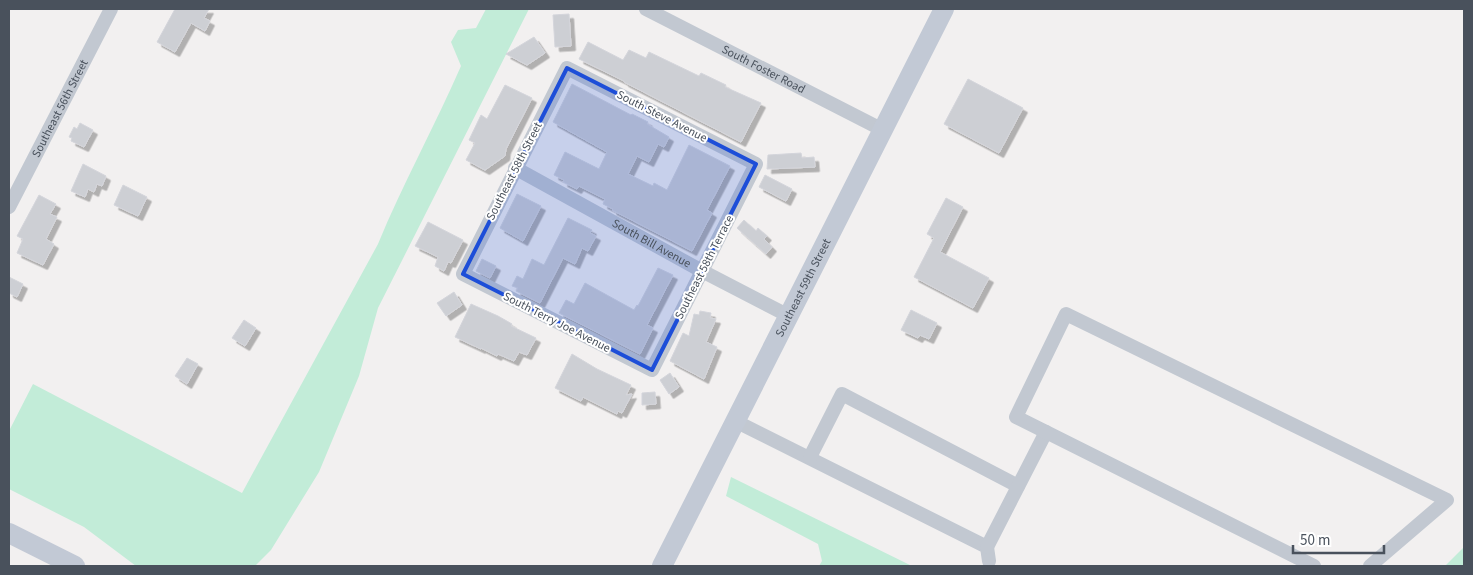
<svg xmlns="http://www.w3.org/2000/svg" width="1473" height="575" viewBox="0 0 1473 575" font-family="'Source Sans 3',sans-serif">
	<defs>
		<filter id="shadow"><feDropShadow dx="4.5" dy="4.5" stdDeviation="0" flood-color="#0004"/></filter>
	</defs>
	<rect width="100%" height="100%" fill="#f2f0f0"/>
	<g fill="#c2ecd8">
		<path d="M486 9H529L378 308 359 376 319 472 271 550 255 566H136L84 527 9 489V431L33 384 242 493 378 244C403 183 435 126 461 66L451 42 458 30 476 28Z"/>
		<polygon points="731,477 912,566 819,566 822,561 818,544 726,496"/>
		<polygon points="1464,547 1464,566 1445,566"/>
	</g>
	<g fill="#cdcfd4" stroke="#d4d5db" filter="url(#shadow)">
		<polygon points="175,9 209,9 204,18 210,21 205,31 191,23 175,52 157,42"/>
		<polygon points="569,14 571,46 555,47 553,15"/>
		<polygon points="534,37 545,53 527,65 506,54"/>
		<polygon points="588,42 623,60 629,50 646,58 649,52 699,76 701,73 726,85 725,87 761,103 741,142 624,82 624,81 579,59"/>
		<polygon points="968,79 1023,108 999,153 944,124"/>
		<polygon points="572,84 631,115 632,114 648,122 647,124 669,137 664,147 658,144 649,162 637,156 628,174 653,186 654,183 667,190 689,145 730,166 707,210 712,213 692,251 612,210 613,209 603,204 605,199 579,186 577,189 563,182 564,180 554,175 565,152 599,169 607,152 553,122"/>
		<polygon points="505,85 532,98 506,149 505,156 485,170 466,160 475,143 469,140 481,115 487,119"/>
		<polygon points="80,123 93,130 84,147 71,141 72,138 69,137 74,127 77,129"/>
		<polygon points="801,153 802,158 814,157 815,167 767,169 768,155"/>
		<polygon points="83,164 106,176 102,186 97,184 94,192 88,189 85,197 71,191"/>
		<polygon points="765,175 792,189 786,201 759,187"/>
		<polygon points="123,185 147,197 138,216 114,205"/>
		<polygon points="517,194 541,206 523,241 500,228"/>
		<polygon points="39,195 56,204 50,214 57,217 46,239 54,244 43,265 17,253 23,239 17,236"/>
		<polygon points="946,198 963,207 940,252 989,278 973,308 914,277 934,238 927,234"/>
		<polygon points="568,218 592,230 590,233 596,236 588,251 582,248 575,264 563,258 540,303 516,291 518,288 512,286 517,276 523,279 532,259 544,265"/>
		<polygon points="744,220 756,231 758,228 767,236 764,239 772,247 766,254 737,228"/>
		<polygon points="428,222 463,240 451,263 448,262 444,271 435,266 438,257 415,246"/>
		<polygon points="482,259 496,266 490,278 476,271"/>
		<polygon points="658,268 673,275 647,325 653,328 640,354 559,313 566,300 574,304 585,283 634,310 637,305 638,306"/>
		<polygon points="9,277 23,284 17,297 9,293"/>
		<polygon points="454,292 462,305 446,316 437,303"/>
		<polygon points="471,304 498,316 512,324 511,326 536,338 527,355 519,352 514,361 498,354 497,356 481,348 481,349 455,337"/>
		<polygon points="911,310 937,323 929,339 920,335 918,338 901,330"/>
		<polygon points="700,311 711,313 710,318 716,319 706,342 717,347 704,379 670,361 683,333 689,336 694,314 699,315"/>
		<polygon points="244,320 256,328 245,346 232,338"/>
		<polygon points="572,354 597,369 631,385 626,395 632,394 622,413 618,411 617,414 583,397 581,401 555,388"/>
		<polygon points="187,358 198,364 187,384 175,376"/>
		<polygon points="670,373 679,387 669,394 660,380"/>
		<polygon points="655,392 656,404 642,405 642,393"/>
	</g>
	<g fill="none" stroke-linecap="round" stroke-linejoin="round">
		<g stroke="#c2c8d1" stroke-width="14">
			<path id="s1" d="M646 9 883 130"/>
			<polygon points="567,68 756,164 652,370 463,274"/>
			<path id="s2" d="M515 168 702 271 789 316"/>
			<path id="s3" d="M9 207 111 9"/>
			<polyline points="735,421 987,547 989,561"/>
			<polyline points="810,457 842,394 1018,486"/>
			<polyline points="987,547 1046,432"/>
			<polyline points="1314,566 1016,417 1066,314 1447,500 1370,566"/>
		</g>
		<g stroke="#c2c9d5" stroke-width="20">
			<polyline points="9,533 75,566"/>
			<path id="s4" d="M662 566 944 9"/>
		</g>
	</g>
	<path fill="#1d4ed8" fill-opacity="0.2" stroke="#1d4ed8" stroke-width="4" stroke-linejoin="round" d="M567 68 756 164 652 370 463 274Z"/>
	<g text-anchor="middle" stroke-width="4" stroke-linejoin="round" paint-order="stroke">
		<g font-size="12" fill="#49515c" stroke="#fff">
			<text dy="4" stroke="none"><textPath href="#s1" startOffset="132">South Foster Road</textPath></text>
			<text dy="4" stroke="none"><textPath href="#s3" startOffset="111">Southeast 56th Street</textPath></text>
			<text transform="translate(662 116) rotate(27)" y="4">South Steve Avenue</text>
			<text transform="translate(514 171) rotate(-63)" y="4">Southeast 58th Street</text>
			<text dy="4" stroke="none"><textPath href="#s2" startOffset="156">South Bill Avenue</textPath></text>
			<text transform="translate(704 267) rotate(-63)" y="4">Southeast 58th Terrace</text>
			<text dy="4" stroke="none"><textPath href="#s4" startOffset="312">Southeast 59th Street</textPath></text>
			<text transform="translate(557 322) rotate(27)" y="4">South Terry Joe Avenue</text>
		</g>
	</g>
	<rect width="1473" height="575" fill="none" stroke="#49515c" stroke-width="20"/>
	<path d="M1293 545v8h91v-8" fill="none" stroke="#49515c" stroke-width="2.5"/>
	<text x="1300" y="545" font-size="15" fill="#49515c" stroke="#ffffff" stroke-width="4" paint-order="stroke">50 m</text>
</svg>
